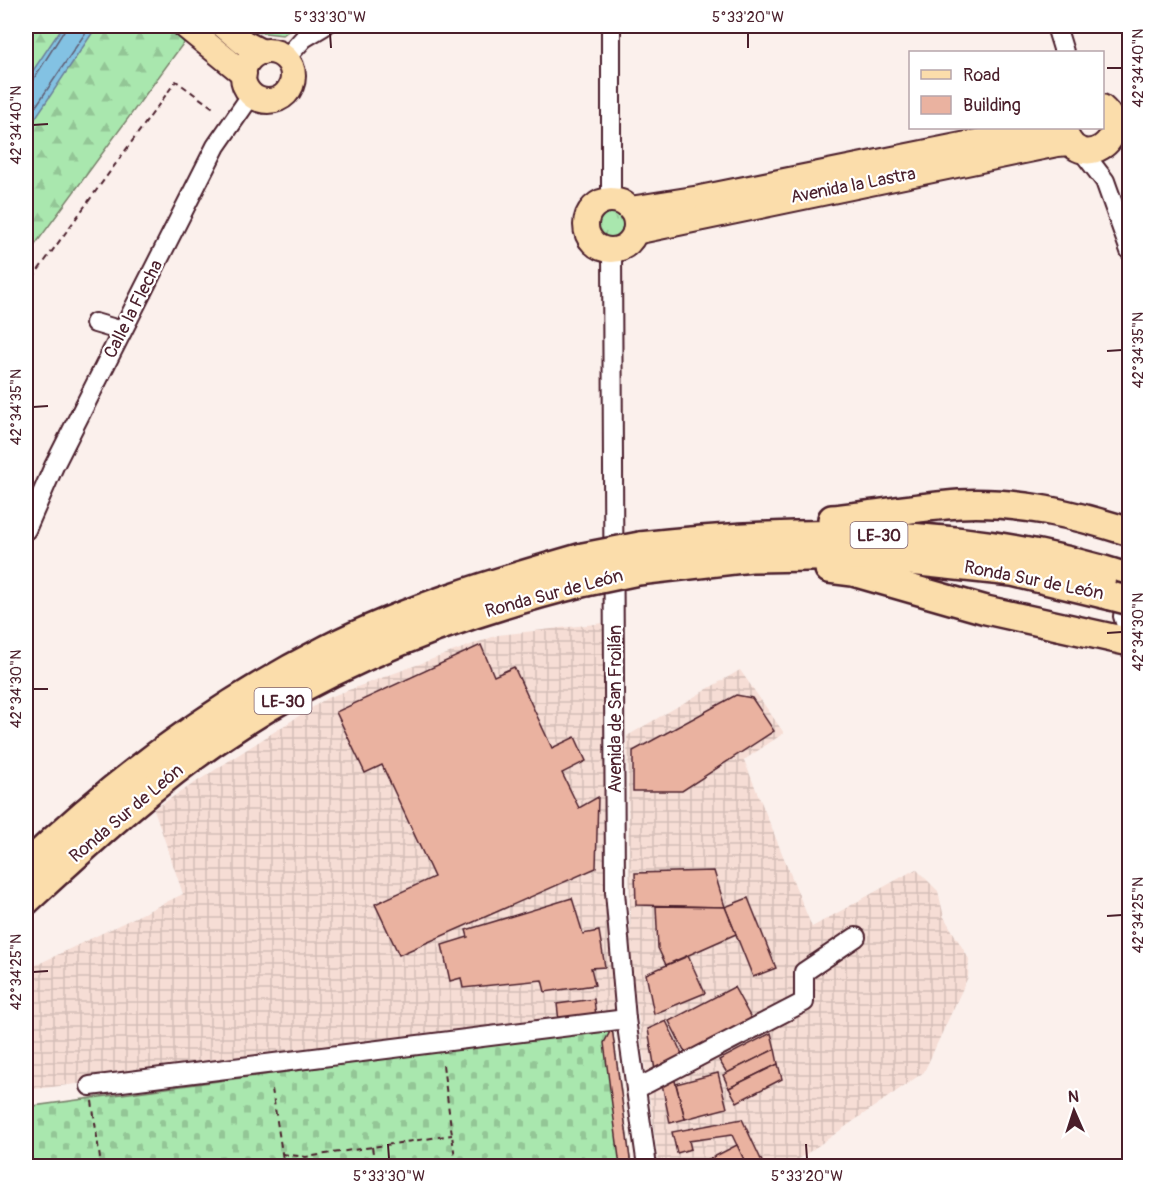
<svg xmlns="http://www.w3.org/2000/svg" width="1155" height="1192" viewBox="0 0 1155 1192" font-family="Pangolin,sans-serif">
	<defs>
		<pattern id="industrial-grid" width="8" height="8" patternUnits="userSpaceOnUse" patternTransform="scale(1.5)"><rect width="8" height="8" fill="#f6ddd5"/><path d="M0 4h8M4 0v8" fill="none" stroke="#d4bdb7"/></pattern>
		<pattern id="grass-tufts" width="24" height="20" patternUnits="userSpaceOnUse" patternTransform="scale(1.5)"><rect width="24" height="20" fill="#a9e7ae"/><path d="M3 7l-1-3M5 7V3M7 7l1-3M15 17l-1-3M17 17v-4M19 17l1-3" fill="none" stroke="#93c696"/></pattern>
		<pattern id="forest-firs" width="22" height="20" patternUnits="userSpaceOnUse" patternTransform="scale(1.5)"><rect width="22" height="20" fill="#a9e7ae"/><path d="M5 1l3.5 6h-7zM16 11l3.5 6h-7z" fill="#93c696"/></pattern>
		<pattern id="cemetery-stones" width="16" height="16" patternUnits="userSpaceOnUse" patternTransform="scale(1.5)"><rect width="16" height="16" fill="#a9e7ae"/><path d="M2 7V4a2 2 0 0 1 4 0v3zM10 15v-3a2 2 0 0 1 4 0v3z" fill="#93c696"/></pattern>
	</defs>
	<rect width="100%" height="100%" fill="#fbf0ec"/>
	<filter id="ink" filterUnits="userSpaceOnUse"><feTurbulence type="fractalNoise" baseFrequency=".0167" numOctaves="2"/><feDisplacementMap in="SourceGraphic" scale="12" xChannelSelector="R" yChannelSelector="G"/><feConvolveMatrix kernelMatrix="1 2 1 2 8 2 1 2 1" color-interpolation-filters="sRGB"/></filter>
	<g filter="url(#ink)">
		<g fill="url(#industrial-grid)">
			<polygon points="604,623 614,1021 26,1090 26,970 183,894 154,809 327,698 498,635"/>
			<polygon points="740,670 784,733 744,760 812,927 916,869 938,891 944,917 969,959 968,977 924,1072 789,1166 659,1166 631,964 627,736"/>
		</g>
		<circle fill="url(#grass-tufts)" stroke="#7a836c" stroke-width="1.5" cx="611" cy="225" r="19"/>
		<polygon fill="url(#forest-firs)" stroke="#7a836c" stroke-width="1.5" points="26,26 196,26 26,257"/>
		<polygon fill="url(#cemetery-stones)" stroke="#7a836c" stroke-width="1.5" points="612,1028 631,1166 26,1166 26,1107"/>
		<polygon fill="#a9e7ae" stroke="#7a836c" stroke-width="1.5" points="247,26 295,26 283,35 256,32"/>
		<polygon fill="#83c2e3" stroke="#6c8199" stroke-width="1.5" points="63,26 97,26 26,132 26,81"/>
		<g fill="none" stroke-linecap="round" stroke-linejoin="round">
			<g stroke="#616075" stroke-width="1.5">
				<polyline points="26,83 33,80 67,26"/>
				<polyline points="26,121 90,26"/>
			</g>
		</g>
		<g fill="#eab2a0" stroke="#4a1f2b" stroke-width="1.5">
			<polygon points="481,645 494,676 514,667 552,748 575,737 586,761 562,773 579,808 598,797 596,868 399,955 375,904 434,877 382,765 365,773 336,712"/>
			<polygon points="736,695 752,698 774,731 682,791 633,791 633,751"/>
			<polygon points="714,871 725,907 636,905 635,873"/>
			<polygon points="572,898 583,934 599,931 605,967 591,968 595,985 545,992 542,980 463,988 461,978 450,981 442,945 468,937 466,930"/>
			<polygon points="748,898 776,968 753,977 725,907"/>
			<polygon points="656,906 725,907 736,934 666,965 658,948"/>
			<polygon points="688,956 705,993 654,1014 646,974"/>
			<polygon points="734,987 752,1020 686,1054 669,1021"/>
			<polygon points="594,999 596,1016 559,1021 557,1004"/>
			<polygon points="666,1021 683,1056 655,1070 648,1029"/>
			<polygon points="612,1028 631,1166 620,1166 604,1043"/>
			<polygon points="771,1033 775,1049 727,1073 719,1060"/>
			<polygon points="775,1049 778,1064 729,1088 723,1075"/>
			<polygon points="778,1064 782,1079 737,1102 729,1088"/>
			<polygon points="718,1073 727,1108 685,1119 676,1084"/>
			<polygon points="674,1077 685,1119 670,1123 662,1084"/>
			<polygon points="742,1119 764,1166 747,1166 732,1135 689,1141 691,1149 677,1153 672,1132"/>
			<polygon points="737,1145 747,1166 696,1166"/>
		</g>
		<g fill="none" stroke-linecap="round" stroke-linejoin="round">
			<g stroke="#4a1f2b" stroke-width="22">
				<g id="minor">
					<polyline points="611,26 611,200"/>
					<polyline points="1056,26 1064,52"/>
					<polyline points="286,58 304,38 324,26"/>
					<polyline points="1082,151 1105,181 1130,251"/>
					<polyline points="612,250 615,892 626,1019 647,1166"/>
					<polyline points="95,323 122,331"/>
					<polyline points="26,530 54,466 216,146 252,94"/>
					<polyline points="1128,590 1123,616 1130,637"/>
					<polyline points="90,1086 626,1019"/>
					<polyline points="636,1089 804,1002 804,972 856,937"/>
				</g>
			</g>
			<g stroke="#4a1f2b" stroke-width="28">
				<g id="major">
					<polyline points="185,26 244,74"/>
					<polyline points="224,26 243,42 262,52"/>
					<circle cx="268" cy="76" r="25"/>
					<path d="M1065 130C1076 176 1138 138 1102 107"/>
					<circle cx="611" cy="225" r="25"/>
					<polyline points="630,209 700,198 1046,128"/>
					<polyline points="635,232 1057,144 1071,143"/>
				</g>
			</g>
			<g stroke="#4a1f2b" stroke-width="32">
				<g id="highway">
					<path d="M832 519C875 515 916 507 959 504 1018 501 1074 514 1130 532"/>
					<path d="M640 546C803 528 973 526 1130 578"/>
					<polyline points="829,569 853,572 986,610 1130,642"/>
					<polyline points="638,571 751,558 864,556 1012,572 1111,596"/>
					<path d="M26 866C115 781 217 705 327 649 408 608 496 582 583 557"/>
					<path d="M26 901C92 840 159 777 235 728 341 658 464 612 586 582"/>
				</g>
			</g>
			<g stroke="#4a1f2b" stroke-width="2" stroke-dasharray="6 4.5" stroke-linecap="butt">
				<polyline points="26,287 176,81 216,110"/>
				<polyline points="443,1065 456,1166"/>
				<polyline points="272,1089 284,1166"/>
				<polyline points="92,1101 101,1166"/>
				<polyline points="372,1147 375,1166"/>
				<polyline points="282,1154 306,1157 452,1135"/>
			</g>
			<use href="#minor" stroke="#fff" stroke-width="18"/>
			<use href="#major" stroke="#fbddab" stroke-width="24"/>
			<use href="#highway" stroke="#fbddab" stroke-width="27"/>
			<g stroke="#4a1f2b" stroke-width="32" stroke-linecap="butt">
				<g id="highway-bridge">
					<polyline points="583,557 640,546"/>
					<polyline points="586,582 638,571"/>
					<polyline points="1111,596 1130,601"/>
				</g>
			</g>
			<use href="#highway-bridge" stroke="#fbddab" stroke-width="27"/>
		</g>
	</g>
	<path fill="none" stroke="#4a1f2b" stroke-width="2" d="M330 33 331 48M748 33V48M1107 68H1122M33 125 48 124M1107 351 1122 350M33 407 48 406M1107 633 1122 632M33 689H48M1107 916 1122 915M33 972 48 971M388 1144 389 1159M806 1144 807 1159"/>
	<g text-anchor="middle" stroke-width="4.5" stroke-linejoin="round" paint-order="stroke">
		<g fill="#fff" stroke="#80626b" stroke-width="1.5">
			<rect x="850.5" y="522" width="57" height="26" rx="4.5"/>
			<rect x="254.5" y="688" width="57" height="26" rx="4.5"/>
		</g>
		<g font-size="16" font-weight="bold" fill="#4a1f2b">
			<text x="879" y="541">LE-30</text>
			<text x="283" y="707">LE-30</text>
		</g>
		<g font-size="18" fill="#4a1f2b" stroke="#fff">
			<text transform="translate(853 185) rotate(-11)" y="6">Avenida la Lastra</text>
			<text transform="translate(133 309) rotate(-63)" y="6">Calle la Flecha</text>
			<text transform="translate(1034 580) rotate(11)" y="6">Ronda Sur de León</text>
			<text transform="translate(554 593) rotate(-15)" y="6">Ronda Sur de León</text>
			<text transform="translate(615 709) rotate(-90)" y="6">Avenida de San Froilán</text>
			<text transform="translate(126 813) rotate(-40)" y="6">Ronda Sur de León</text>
		</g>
	</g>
	<rect width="1155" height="1192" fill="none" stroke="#fff" stroke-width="66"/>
	<rect x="909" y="51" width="195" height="78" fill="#ffffff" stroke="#b7a5aa" stroke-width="1.5"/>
	<rect x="921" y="70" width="30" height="9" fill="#fbddab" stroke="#b7a5aa" stroke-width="1.5"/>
	<text x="963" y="81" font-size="18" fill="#4a1f2b">Road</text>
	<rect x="921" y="96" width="30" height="18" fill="#eab2a0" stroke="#b7a5aa" stroke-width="1.5"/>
	<text x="963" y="111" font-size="18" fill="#4a1f2b">Building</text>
	<g transform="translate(1074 1111) rotate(357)" stroke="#ffffff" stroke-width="4.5" paint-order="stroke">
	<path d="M0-4.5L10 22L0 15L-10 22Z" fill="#4a1f2b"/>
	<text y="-9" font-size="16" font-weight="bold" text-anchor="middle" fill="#4a1f2b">N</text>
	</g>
	<rect x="33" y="33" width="1089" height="1126" fill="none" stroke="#4a1f2b" stroke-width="2"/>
	<g font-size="15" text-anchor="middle" fill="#4a1f2b">
		<text x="330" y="22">5°33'30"W</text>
		<text x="748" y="22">5°33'20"W</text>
		<text transform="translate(1138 68) rotate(-90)" y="5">42°34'40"N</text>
		<text transform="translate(16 125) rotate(-90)" y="5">42°34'40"N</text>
		<text transform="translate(1138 350) rotate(-90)" y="5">42°34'35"N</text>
		<text transform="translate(16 407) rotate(-90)" y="5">42°34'35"N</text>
		<text transform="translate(1138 632) rotate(-90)" y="5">42°34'30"N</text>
		<text transform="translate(16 689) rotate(-90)" y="5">42°34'30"N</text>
		<text transform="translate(1138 915) rotate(-90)" y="5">42°34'25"N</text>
		<text transform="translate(16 972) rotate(-90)" y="5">42°34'25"N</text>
		<text x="389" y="1181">5°33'30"W</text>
		<text x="807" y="1181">5°33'20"W</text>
	</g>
</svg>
